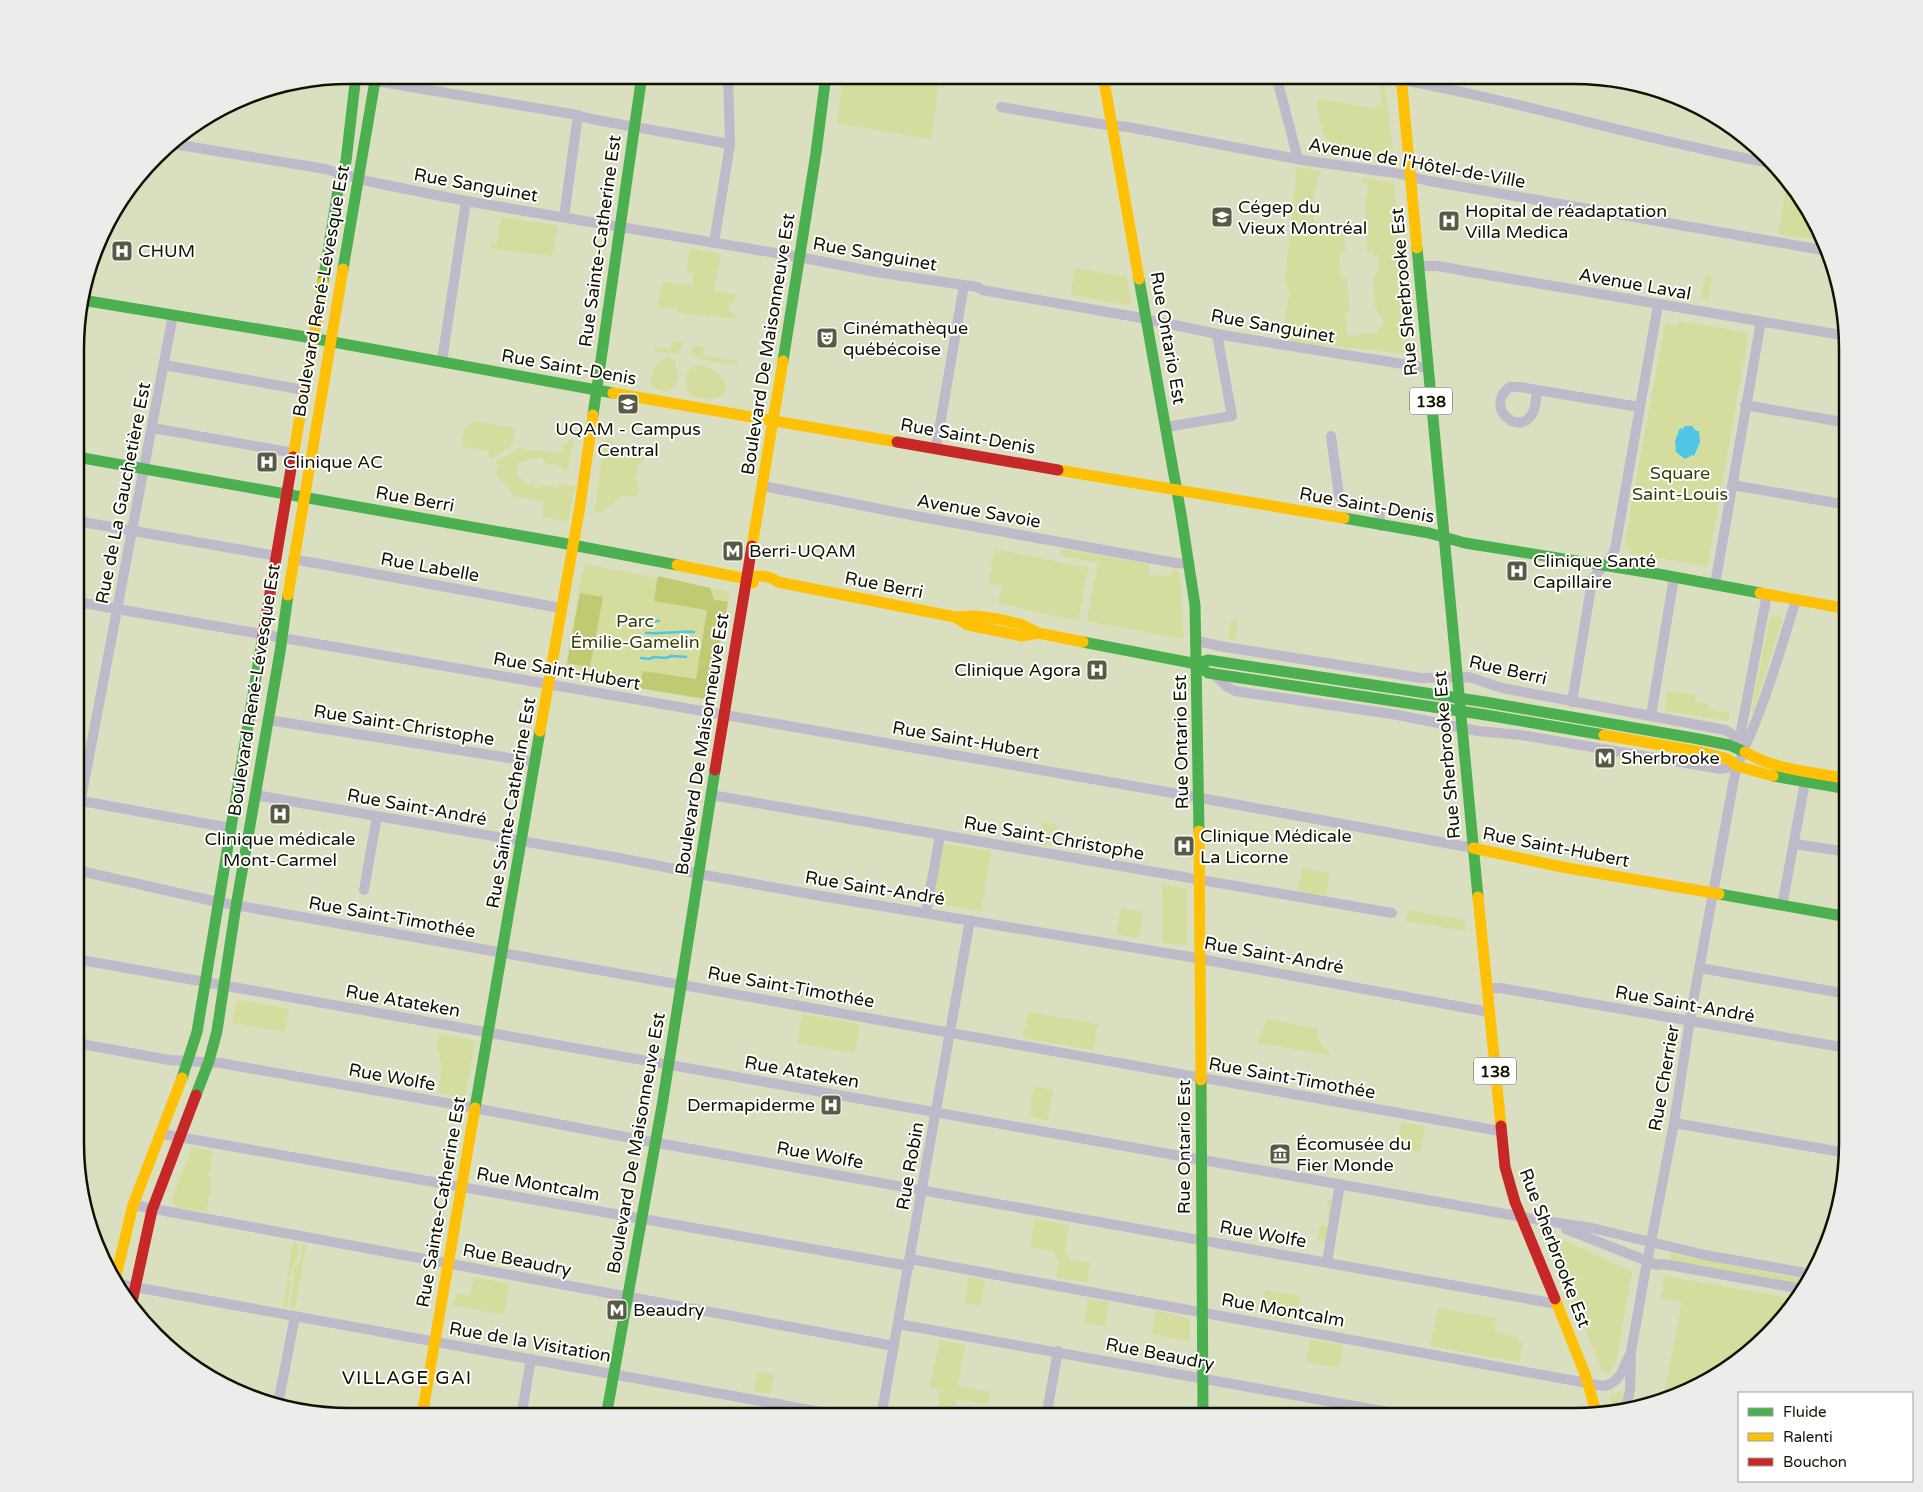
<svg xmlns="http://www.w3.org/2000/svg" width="1923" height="1492" viewBox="0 0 1923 1492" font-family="'Varela Round',sans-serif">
	<rect width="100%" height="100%" fill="#dadfbf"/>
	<g fill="#d4dc9e">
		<polygon points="843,75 940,75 931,139 837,123"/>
		<polygon points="1379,84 1385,85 1394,161 1331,152 1330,140 1325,139 1316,106 1319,99 1376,109 1376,105 1382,105"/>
		<polygon points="1297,167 1320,171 1314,195 1314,231 1344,231 1346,252 1339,253 1341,279 1347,278 1349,312 1345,312 1348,336 1379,333 1379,327 1383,327 1382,316 1378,316 1378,310 1375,309 1373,276 1375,276 1375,272 1380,271 1378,255 1373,255 1372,251 1367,252 1365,195 1368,194 1367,183 1363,183 1363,178 1394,183 1410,354 1281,341 1290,292 1285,281"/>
		<polygon points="1787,185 1820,228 1824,241 1778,234"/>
		<polygon points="501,217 558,226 552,256 490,248 491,243 497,243"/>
		<polygon points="690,248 721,254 714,291 736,295 734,304 730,304 729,311 735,315 735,319 710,315 709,317 677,312 677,309 664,307 663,310 661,309 661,306 658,305 662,291 660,290 662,282 692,286 694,274 686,272"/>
		<polygon points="1075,268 1127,277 1131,303 1128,305 1071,295"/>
		<polygon points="1705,275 1712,276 1708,300 1701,298"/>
		<polygon points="1678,321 1744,332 1748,336 1708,564 1706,566 1629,553 1630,547 1624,546 1665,324 1677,326"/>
		<polygon points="672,341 683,343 682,351 679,350 677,354 655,351 656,347 670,349"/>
		<polygon points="693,345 705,347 703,356 737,361 736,365 695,358 695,353 691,352"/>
		<path d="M670 357 675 360 677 377 675 387 666 392 652 387C647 375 657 360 670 357Z"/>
		<path d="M697 365C710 366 722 373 726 386L724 394C713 401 699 400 689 393 683 383 685 369 697 365Z"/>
		<polygon points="475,421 515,428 513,444 493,458 488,457 489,451 461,446 464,429"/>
		<polygon points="574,437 568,470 562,469 562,466 545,463 542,457 537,458 535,461 535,459 528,458 528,461 517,463 516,475 524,481 524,485 530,485 531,483 533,486 537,488 542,485 559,488 560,484 576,487 568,521 542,517 544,501 514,496 496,473 498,465 496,462 521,447 522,449 561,453 562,447"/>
		<polygon points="604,439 614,441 613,450 623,451 624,445 644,449 646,455 644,456 642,464 638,465 635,481 639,482 637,488 639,489 638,494 634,497 624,495 599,513 595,511"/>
		<polygon points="995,549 1088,568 1078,621 998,603 1002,586 988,583"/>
		<polygon points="1064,549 1149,564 1148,576 1156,577 1157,575 1171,577 1173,568 1179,570 1184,639 1087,621 1098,563 1062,556 1060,552"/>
		<polygon points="584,564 730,592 711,700 564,676"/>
		<polygon points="1770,615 1783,618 1753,713 1752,712 1752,707"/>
		<polygon points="1231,620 1238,621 1235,641 1228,640"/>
		<polygon points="1667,691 1695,695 1696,702 1709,704 1707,710 1729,713 1729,721 1665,711"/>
		<polygon points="1042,822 1057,825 1054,846 1038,843"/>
		<polygon points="941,843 991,851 981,911 931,902"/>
		<polygon points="1302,868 1330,873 1326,896 1298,891"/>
		<polygon points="1162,884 1187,889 1187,945 1163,943"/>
		<polygon points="1121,908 1143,912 1139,938 1116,934"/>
		<polygon points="1408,910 1464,920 1466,931 1406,921"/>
		<polygon points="238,1000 289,1009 285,1032 232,1023 236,1003"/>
		<polygon points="1028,1012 1098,1024 1093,1050 1023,1038"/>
		<polygon points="802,1014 860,1024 855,1053 797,1043"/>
		<polygon points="1267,1019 1318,1029 1317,1037 1330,1055 1257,1043"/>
		<polygon points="439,1034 475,1041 465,1095 462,1098 437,1093 442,1067 437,1043"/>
		<polygon points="1034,1087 1053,1090 1048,1120 1029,1117"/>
		<polygon points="1402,1122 1425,1126 1420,1152 1397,1148"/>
		<polygon points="192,1147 213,1151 208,1178 212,1179 206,1212 175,1207 171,1201"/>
		<polygon points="1334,1199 1328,1243 1317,1240 1320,1226 1329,1225 1327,1200"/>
		<polygon points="1035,1219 1069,1225 1065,1251 1070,1260 1090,1263 1087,1282 1056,1278 1059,1261 1053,1251 1030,1247"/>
		<polygon points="1548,1235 1554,1236 1632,1272 1616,1362 1609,1374 1605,1374 1602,1371"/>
		<polygon points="293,1242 299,1244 297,1260 293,1265 289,1278 291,1284 287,1307 283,1306"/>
		<polygon points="302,1244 306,1245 295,1309 290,1307 294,1285 294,1269 300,1262"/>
		<polygon points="1670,1253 1807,1280 1804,1286 1669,1261"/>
		<polygon points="1664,1276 1796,1299 1780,1324 1695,1389 1663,1400 1682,1302 1658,1298 1662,1293"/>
		<polygon points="474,1277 509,1284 504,1315 453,1305 456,1293 470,1296"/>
		<polygon points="969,1277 985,1280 980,1305 964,1303"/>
		<polygon points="1265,1290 1300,1296 1295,1321 1261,1315"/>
		<polygon points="1088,1299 1109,1302 1105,1326 1084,1322"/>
		<polygon points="1438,1308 1496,1318 1494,1331 1519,1338 1519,1342 1523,1343 1519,1362 1430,1346"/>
		<polygon points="1156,1310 1190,1319 1190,1341 1152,1334"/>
		<polygon points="1310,1339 1343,1345 1339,1368 1306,1362"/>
		<polygon points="940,1340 965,1345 958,1386 990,1392 988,1404 956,1399 952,1417 937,1417 940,1390 929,1388"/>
		<polygon points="758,1371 774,1374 770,1394 754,1391"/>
		<polygon points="1621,1391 1624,1392 1620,1412 1613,1413 1609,1397"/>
	</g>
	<g fill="#c1c972">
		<polygon points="658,576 710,588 714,600 728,602 712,683 711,700 639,688 643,671 696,679 707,610 654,601"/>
		<polygon points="580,593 603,597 590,667 567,663"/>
	</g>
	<polygon fill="#51c4e8" points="1685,426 1692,426 1696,431 1699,431 1700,442 1694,456 1692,455 1685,459 1676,452 1675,441 1680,428 1683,429"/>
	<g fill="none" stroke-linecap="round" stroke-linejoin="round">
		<g stroke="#51c4e8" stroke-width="2.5">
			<polyline points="648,621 659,621"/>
			<path d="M646 633C662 634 678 631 694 632"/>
			<polyline points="644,646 664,647 669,645 692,644"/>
			<polyline points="641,658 649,659 654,657 666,658 671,656 686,657"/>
		</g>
		<g stroke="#bfbaca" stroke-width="10">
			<polyline points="1276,75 1298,159"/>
			<path d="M1374 75C1508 97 1637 139 1770 163"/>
			<polyline points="346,76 572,114 591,119 730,144"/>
			<polyline points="1001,107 1100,124 1128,127 1302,160 1395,173 1429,181 1828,251"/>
			<polyline points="168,143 325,169 371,182 466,201 799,257 876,272 977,287 982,290 1136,317 1222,335 1428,368"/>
			<polyline points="564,217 578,115"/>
			<polyline points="714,243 730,144 728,75"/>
			<polyline points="1418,266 1438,266 1465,271 1847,336"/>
			<polyline points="442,361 466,201"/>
			<polyline points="164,365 304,390"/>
			<path d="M1510 387H1521L1537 390C1536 396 1536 404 1534 410 1522 441 1482 407 1510 387Z"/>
			<polyline points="1537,390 1639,407"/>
			<polyline points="1745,405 1848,423"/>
			<polyline points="1166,427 1232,416 1217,334"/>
			<polyline points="153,428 294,453"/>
			<polyline points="1331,436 1339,496 1342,500 1378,507 1381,526"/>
			<polyline points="936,448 964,285"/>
			<polyline points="1732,485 1848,505"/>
			<polyline points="763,486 921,517 1176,563 1190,564"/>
			<polyline points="77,521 277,556"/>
			<polyline points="293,559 561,608"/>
			<polyline points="1715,585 1761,321"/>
			<polyline points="77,602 1190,796 1473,848"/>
			<polyline points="1197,641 1225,647 1421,678 1469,677 1502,688 1725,730 1732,734 1742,750"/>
			<polyline points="1213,673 1226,686 1235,691 1398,715 1478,731 1521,735 1721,769 1737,766"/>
			<path d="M1572 702 1592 581C1598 569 1611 562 1615 549L1658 305"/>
			<polyline points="1651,716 1674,577"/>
			<polyline points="268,720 535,762"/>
			<polyline points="1742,748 1740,740 1741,731 1767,594"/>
			<polyline points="255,795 614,857 710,876 827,897 1190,957 1489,1012"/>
			<polyline points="711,795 1392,913"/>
			<polyline points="76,800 230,828"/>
			<polyline points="76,825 173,315"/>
			<polyline points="1795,844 1848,852"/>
			<polyline points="76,870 218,902 1500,1131"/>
			<polyline points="364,890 377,816"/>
			<polyline points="1782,906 1805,782"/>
			<polyline points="926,913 940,835"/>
			<polyline points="76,959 1545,1221 1592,1228 1705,1255 1811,1274"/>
			<polyline points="1700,968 1848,994"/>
			<polyline points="1487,988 1500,988 1847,1048"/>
			<polyline points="76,1043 169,1060 220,1063 464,1106 641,1140 1557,1304"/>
			<polyline points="1674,1123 1847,1153"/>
			<polyline points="162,1134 909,1266"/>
			<polyline points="133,1205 894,1346"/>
			<polyline points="1566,1229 1657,1265 1663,1264 1802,1289"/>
			<path d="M910 1259 1603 1386C1619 1384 1623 1369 1629 1356"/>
			<polyline points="1327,1262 1340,1184"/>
			<polyline points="118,1284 848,1417"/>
			<polyline points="898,1324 1416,1417"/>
			<polyline points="278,1404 295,1316"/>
			<path d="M1625 1412 1630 1390 1631 1352 1644 1278 1674 1123 1691 1013 1734 779C1739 755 1752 734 1760 710 1774 674 1784 637 1796 600"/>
			<polyline points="521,1417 531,1359"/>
			<polyline points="778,1417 780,1404"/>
			<polyline points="881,1417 970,920"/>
			<polyline points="1046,1417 1058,1351"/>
		</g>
		<g stroke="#4caf50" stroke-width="11">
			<polyline points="1417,248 1478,897"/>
			<polyline points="343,269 376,75"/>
			<polyline points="1139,279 1181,514 1195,605 1199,831"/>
			<polyline points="323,282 339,184 346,161 356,75"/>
			<polyline points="82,300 300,336 613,393"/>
			<polyline points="783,361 816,153 826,75"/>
			<polyline points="593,415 642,75"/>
			<polyline points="77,457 562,543 677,565"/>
			<polyline points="1344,518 1429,533 1465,543 1658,574 1760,593"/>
			<polyline points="1083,642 1197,664 1208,660 1485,702 1699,739 1729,745 1745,752"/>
			<polyline points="1197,664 1208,673 1486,715 1604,735"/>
			<polyline points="1773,776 1848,789"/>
			<polyline points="1719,894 1848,917"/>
			<polyline points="182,1078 197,1032 262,641"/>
			<polyline points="1201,1080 1203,1417"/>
			<polyline points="196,1095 209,1061 217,1031 235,912 280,652 288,595"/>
			<polyline points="475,1108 540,731"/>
			<polyline points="606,1417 662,1106 715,770"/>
		</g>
		<g stroke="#ffc107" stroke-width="11">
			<polyline points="1103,75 1139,279"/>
			<polyline points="1401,75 1417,248"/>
			<polyline points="613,393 897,442"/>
			<polyline points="293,457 323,282"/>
			<polyline points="1058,470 1344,518"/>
			<polyline points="752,546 783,361"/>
			<polyline points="677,565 747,579 753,583"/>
			<path d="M747 579C758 574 768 575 778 582L955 617 975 616 998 619 1020 624 1038 633 1083 642"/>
			<polyline points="1760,593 1848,609"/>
			<polyline points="288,595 343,269"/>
			<polyline points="955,617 968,625 1022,636 1038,633"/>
			<polyline points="540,731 580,506 593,415"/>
			<polyline points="1604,735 1701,752 1728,759 1737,766 1773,776"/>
			<path d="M1745 752C1775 770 1813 772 1848 779"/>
			<polyline points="1199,831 1201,1080"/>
			<polyline points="1473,848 1562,867 1719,894"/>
			<polyline points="1478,897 1501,1126"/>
			<polyline points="115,1280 133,1205 182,1078"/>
			<polyline points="1555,1299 1585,1374 1597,1415"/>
			<polyline points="422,1416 475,1108"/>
		</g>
		<g stroke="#c62828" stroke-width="11">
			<polyline points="897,442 1058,470"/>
			<polyline points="262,641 293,457"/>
			<polyline points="715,770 752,546"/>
			<polyline points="1501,1126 1505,1167 1515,1202 1555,1299"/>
			<polyline points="132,1302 152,1210 196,1095"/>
		</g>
	</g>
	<defs>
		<g id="university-square" transform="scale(1.125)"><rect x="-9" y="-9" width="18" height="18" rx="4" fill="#575a44" stroke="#fff"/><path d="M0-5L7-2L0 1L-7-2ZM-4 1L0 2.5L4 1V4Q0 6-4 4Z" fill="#fff"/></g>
		<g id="hospital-square" transform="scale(1.125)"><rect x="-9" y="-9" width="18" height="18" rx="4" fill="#575a44" stroke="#fff"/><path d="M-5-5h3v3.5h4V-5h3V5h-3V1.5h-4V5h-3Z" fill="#fff"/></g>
		<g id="theatre-square" transform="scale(1.125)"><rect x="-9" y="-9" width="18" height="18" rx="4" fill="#575a44" stroke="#fff"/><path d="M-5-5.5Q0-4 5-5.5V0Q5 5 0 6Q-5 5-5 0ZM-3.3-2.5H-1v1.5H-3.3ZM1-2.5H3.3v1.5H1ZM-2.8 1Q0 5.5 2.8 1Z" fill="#fff"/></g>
		<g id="metro-square" transform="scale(1.125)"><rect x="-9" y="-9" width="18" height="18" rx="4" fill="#575a44" stroke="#fff"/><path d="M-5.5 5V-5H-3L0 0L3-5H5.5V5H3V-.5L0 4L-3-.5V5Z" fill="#fff"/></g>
		<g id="museum-square" transform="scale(1.125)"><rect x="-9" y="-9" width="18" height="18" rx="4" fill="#575a44" stroke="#fff"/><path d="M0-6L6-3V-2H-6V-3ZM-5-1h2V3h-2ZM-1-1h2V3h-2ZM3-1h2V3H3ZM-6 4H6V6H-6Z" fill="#fff"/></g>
	</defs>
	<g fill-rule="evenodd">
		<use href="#university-square" x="1222" y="217"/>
		<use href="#hospital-square" x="1449" y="221"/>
		<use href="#hospital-square" x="122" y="251"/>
		<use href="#theatre-square" x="827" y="338"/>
		<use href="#university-square" x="628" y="404"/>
		<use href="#hospital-square" x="267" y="462"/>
		<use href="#metro-square" x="733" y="551"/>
		<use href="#hospital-square" x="1517" y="571"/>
		<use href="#hospital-square" x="1097" y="670"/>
		<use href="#metro-square" x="1605" y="758"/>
		<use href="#hospital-square" x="280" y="814"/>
		<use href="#hospital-square" x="1184" y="846"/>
		<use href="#hospital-square" x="831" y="1105"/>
		<use href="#museum-square" x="1280" y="1154"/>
		<use href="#metro-square" x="617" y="1310"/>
	</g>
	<g text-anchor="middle" stroke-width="4" stroke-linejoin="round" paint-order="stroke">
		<g fill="#fff" stroke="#585a4d" stroke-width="1">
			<rect x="1410" y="387.5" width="42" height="27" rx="4"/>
			<rect x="1474" y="1057.5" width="42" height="27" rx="4"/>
		</g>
		<g font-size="16" font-weight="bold" fill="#111301">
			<text x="1431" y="407">138</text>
			<text x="1495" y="1077">138</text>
		</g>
		<g font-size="18" fill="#111301" stroke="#fff">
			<text transform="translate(1417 163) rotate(10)" y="6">Avenue de l'Hôtel-de-Ville</text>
			<text transform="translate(476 185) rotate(10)" y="6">Rue Sanguinet</text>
			<text transform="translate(600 241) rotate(-82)" y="6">Rue Sainte-Catherine Est</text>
			<text transform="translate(875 254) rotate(10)" y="6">Rue Sanguinet</text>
			<text transform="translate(1635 284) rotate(10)" y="6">Avenue Laval</text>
			<text transform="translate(321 291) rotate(-80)" y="6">Boulevard René-Lévesque Est</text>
			<text transform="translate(1404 292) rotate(-95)" y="6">Rue Sherbrooke Est</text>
			<text transform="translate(1273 326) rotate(10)" y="6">Rue Sanguinet</text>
			<text transform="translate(1168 338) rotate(80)" y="6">Rue Ontario Est</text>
			<text transform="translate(768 344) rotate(-81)" y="6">Boulevard De Maisonneuve Est</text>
			<text transform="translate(569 367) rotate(10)" y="6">Rue Saint-Denis</text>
			<text transform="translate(968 436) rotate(10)" y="6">Rue Saint-Denis</text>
			<text transform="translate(123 493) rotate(-79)" y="6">Rue de La Gauchetière Est</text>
			<text transform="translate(415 499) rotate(10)" y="6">Rue Berri</text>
			<text transform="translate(1367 505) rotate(10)" y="6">Rue Saint-Denis</text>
			<text transform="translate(979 511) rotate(10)" y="6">Avenue Savoie</text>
			<text transform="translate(430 567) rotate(10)" y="6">Rue Labelle</text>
			<text transform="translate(884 585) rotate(11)" y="6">Rue Berri</text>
			<text transform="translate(1508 670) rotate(13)" y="6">Rue Berri</text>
			<text transform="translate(567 671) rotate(10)" y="6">Rue Saint-Hubert</text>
			<text transform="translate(254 690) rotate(-81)" y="6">Boulevard René-Lévesque Est</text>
			<text transform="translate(404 725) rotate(9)" y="6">Rue Saint-Christophe</text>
			<text transform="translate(966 740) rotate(10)" y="6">Rue Saint-Hubert</text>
			<text transform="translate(1181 742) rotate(-91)" y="6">Rue Ontario Est</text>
			<text transform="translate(702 744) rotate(-81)" y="6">Boulevard De Maisonneuve Est</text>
			<text transform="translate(1447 755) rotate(-95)" y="6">Rue Sherbrooke Est</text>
			<text transform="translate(511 803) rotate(-80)" y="6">Rue Sainte-Catherine Est</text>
			<text transform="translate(417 807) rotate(10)" y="6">Rue Saint-André</text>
			<text transform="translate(1054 838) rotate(10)" y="6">Rue Saint-Christophe</text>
			<text transform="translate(1556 847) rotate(11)" y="6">Rue Saint-Hubert</text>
			<text transform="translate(875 888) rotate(9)" y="6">Rue Saint-André</text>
			<text transform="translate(392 917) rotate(10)" y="6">Rue Saint-Timothée</text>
			<text transform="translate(1274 955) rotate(10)" y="6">Rue Saint-André</text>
			<text transform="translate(791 987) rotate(10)" y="6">Rue Saint-Timothée</text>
			<text transform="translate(403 1001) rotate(10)" y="6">Rue Atateken</text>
			<text transform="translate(1685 1004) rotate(10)" y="6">Rue Saint-André</text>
			<text transform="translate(802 1072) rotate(10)" y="6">Rue Atateken</text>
			<text transform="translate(392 1077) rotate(10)" y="6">Rue Wolfe</text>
			<text transform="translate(1292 1078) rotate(10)" y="6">Rue Saint-Timothée</text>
			<text transform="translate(1664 1078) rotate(-80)" y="6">Rue Cherrier</text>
			<text transform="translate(636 1143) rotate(-80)" y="6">Boulevard De Maisonneuve Est</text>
			<text transform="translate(1184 1147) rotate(-90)" y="6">Rue Ontario Est</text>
			<text transform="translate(820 1155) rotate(10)" y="6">Rue Wolfe</text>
			<text transform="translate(910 1166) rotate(-80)" y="6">Rue Robin</text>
			<text transform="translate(538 1184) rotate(10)" y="6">Rue Montcalm</text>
			<text transform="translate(441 1202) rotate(-80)" y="6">Rue Sainte-Catherine Est</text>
			<text transform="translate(1263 1234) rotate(10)" y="6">Rue Wolfe</text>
			<text transform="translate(1555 1248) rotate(69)" y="6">Rue Sherbrooke Est</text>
			<text transform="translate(517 1260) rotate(11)" y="6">Rue Beaudry</text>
			<text transform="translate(1283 1310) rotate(10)" y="6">Rue Montcalm</text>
			<text transform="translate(530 1342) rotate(10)" y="6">Rue de la Visitation</text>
			<text transform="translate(1160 1354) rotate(11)" y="6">Rue Beaudry</text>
		</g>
		<g font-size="18" fill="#111301" stroke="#fff" text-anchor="start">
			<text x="1238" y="213">Cégep du<tspan x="1238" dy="21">Vieux Montréal</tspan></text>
			<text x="1465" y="217">Hopital de réadaptation<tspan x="1465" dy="21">Villa Medica</tspan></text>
			<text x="138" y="257">CHUM</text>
			<text x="843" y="334">Cinémathèque<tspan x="843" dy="21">québécoise</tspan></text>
			<text x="628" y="435" text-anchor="middle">UQAM - Campus<tspan x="628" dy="21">Central</tspan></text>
			<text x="283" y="468">Clinique AC</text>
			<text x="749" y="557">Berri-UQAM</text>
			<text x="1533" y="567">Clinique Santé<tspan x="1533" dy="21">Capillaire</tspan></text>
			<text x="1081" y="676" text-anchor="end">Clinique Agora</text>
			<text x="1621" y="764">Sherbrooke</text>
			<text x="1200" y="842">Clinique Médicale<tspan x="1200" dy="21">La Licorne</tspan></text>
			<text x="280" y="845" text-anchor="middle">Clinique médicale<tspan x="280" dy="21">Mont-Carmel</tspan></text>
			<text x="815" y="1111" text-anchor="end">Dermapiderme</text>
			<text x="1296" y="1150">Écomusée du<tspan x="1296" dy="21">Fier Monde</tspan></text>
			<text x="633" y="1316">Beaudry</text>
		</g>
		<g font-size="18" fill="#3a3e08" stroke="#fff">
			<text x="1680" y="479">Square<tspan x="1680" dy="21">Saint-Louis</tspan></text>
			<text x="635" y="627">Parc<tspan x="635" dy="21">Émilie-Gamelin</tspan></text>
		</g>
		<g font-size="19" letter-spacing="1" fill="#111301" stroke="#fff">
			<text x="407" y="1384">VILLAGE GAI</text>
		</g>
	</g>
	<path d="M0 0H1923V1492H0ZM349 84H1574A265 265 0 0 1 1839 349V1143A265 265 0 0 1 1574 1408H349A265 265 0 0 1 84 1143V349A265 265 0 0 1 349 84Z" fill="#ececeb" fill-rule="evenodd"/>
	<path fill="none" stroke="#111301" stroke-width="2.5" d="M349 84H1574A265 265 0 0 1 1839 349V1143A265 265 0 0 1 1574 1408H349A265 265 0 0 1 84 1143V349A265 265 0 0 1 349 84Z"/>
	<rect x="1738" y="1392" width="175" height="90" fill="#ffffff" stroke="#a0a199"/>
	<rect x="1748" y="1408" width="25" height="8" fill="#4caf50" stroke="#a0a199"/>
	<text x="1783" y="1417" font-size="15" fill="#111301">Fluide</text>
	<rect x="1748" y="1433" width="25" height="8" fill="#ffc107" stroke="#a0a199"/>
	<text x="1783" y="1442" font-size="15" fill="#111301">Ralenti</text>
	<rect x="1748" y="1458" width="25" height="8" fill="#c62828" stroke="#a0a199"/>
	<text x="1783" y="1467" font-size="15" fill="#111301">Bouchon</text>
</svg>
